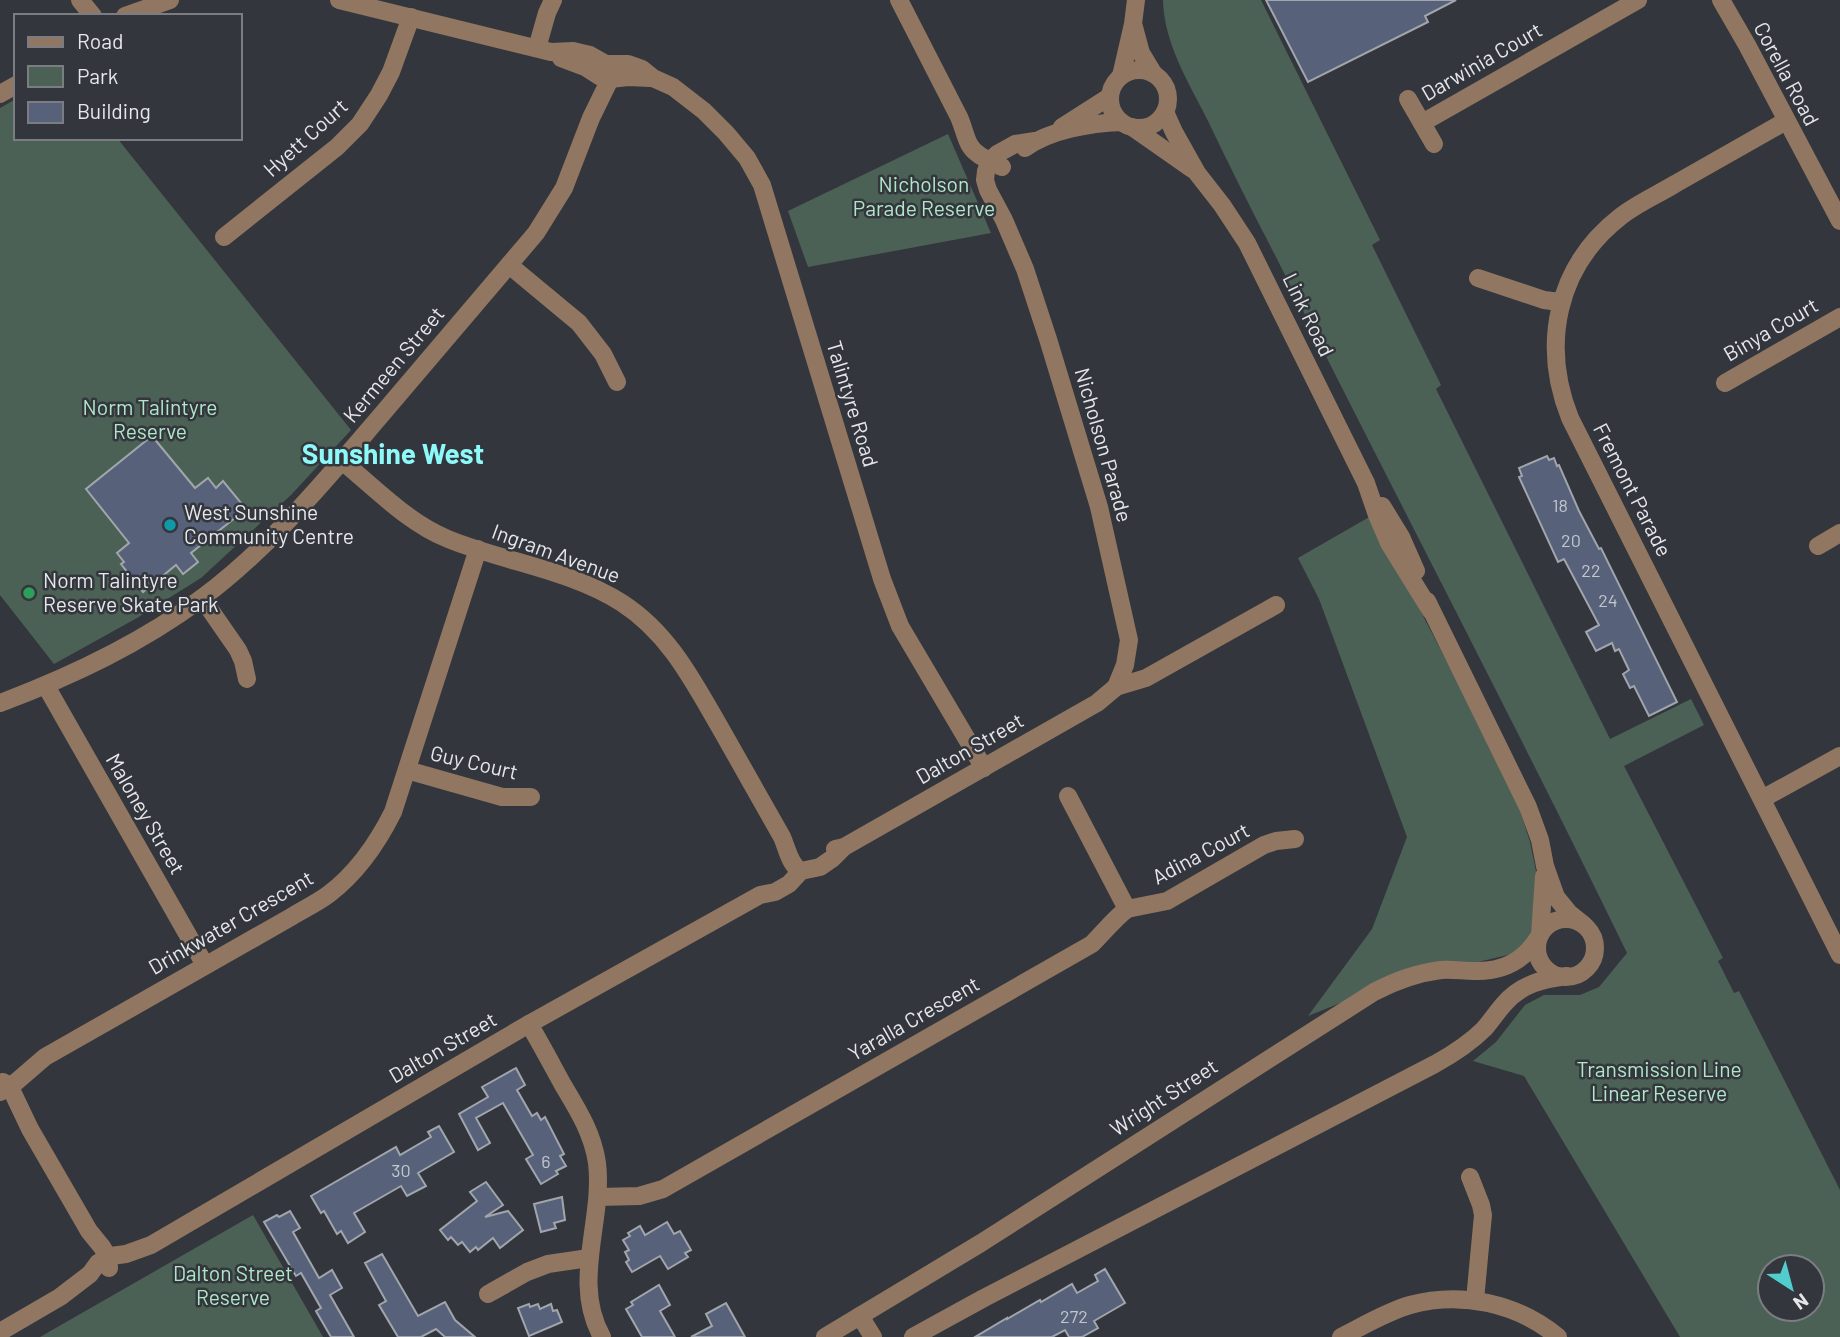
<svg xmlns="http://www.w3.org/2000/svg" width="1840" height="1337" viewBox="0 0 1840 1337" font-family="Barlow,sans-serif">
	<rect width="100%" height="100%" fill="#33363c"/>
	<g fill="#4c6155" fill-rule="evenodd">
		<path d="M1163 0H1261L1380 240 1372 245 1441 385 1436 389 1610 739 1691 699 1704 725 1624 766 1723 958 1718 961 1734 993 1739 991 1840 1190V1337H1680L1524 1076 1473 1061 1496 1042 1525 1005 1544 995H1580L1599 987 1627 953C1513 719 1392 489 1276 257 1252 211 1229 165 1207 119 1188 81 1164 43 1163 0ZM1770 1267H1812V1309H1770Z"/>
		<polygon points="16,99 16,138 117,138 351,430 291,495 201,578 137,618 54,664 0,595 0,108"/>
		<polygon points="948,134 991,233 808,267 788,211"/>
		<polygon points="1371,516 1482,729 1518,804 1530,842 1536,871 1535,916 1533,932 1527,942 1512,954 1478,962 1443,962 1308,1016 1372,929 1407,837 1319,599 1298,558"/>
		<polygon points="253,1215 323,1337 40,1337"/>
	</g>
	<g fill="#576179" stroke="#a1a5ac" stroke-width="2">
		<polygon points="1266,0 1456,0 1425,16 1428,22 1308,82"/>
		<polygon points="152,436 195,488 208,478 216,488 223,481 246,509 191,553 198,562 183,574 176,565 143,592 121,564 124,562 117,553 129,543 86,489"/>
		<polygon points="1547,456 1549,460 1554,458 1557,466 1559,465 1579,511 1599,549 1601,548 1677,702 1649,716 1634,686 1630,688 1623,674 1629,670 1619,649 1615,651 1612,643 1596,651 1586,632 1599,625 1564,559 1558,562 1519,477 1522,476 1519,468"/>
		<polygon points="516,1068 525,1085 517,1090 532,1116 537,1113 541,1120 545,1117 564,1154 560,1156 566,1166 556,1171 558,1174 541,1184 526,1159 533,1155 503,1103 476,1118 490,1143 478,1150 459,1114 488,1097 482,1087"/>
		<polygon points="439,1126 454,1152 418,1173 426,1186 407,1196 401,1186 354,1213 365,1232 348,1243 341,1231 337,1234 324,1211 321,1213 311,1196 396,1147 400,1155 431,1137 428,1132"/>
		<polygon points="486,1182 503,1205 485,1217 508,1211 523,1230 500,1248 493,1238 478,1250 476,1247 470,1252 462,1242 458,1245 451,1237 448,1240 440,1230 477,1201 470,1192"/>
		<polygon points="562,1197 565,1220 554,1223 556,1228 541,1232 534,1204"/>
		<polygon points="290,1211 300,1228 293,1232 319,1278 332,1270 342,1288 330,1295 354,1337 331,1337 316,1311 321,1308 301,1273 296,1276 264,1222 277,1215 279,1217"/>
		<polygon points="667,1222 674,1234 680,1231 691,1250 685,1253 688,1257 668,1269 660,1256 632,1272 626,1262 629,1260 625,1252 629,1250 623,1240 630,1236 628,1233 640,1226 645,1235"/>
		<polygon points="382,1254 418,1316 445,1302 455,1320 475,1337 445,1337 436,1329 421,1337 398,1337 379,1305 386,1301 365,1263"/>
		<polygon points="1105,1269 1125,1303 1094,1321 1098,1328 1082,1337 1069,1337 1065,1330 1052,1337 975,1337 1007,1318 1007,1319 1040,1300 1041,1302 1072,1284 1077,1293 1098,1281 1095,1275"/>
		<polygon points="659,1285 670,1305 660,1311 675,1337 642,1337 626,1309 633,1305 631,1302"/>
		<polygon points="726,1303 745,1337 691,1337 712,1326 706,1314"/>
		<polygon points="529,1304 530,1307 538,1304 540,1309 551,1304 553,1311 557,1310 562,1322 529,1336 518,1308"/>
	</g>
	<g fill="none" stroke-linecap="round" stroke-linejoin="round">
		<g stroke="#917761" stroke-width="18">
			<polyline points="80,0 93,16"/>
			<polyline points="339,0 551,52 573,51 590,55 606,64 628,64 642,69 653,78 673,87 704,111 726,133 747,158 762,185 882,579 900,626 984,768"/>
			<path d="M899 0 959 117C963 126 965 136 969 144 975 156 991 161 1002 167"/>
			<polyline points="1721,0 1747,45 1840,221"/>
			<polyline points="125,16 170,0"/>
			<polyline points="1134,27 1141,53 1153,73"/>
			<polyline points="537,48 547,13 553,0"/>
			<polyline points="561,58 585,67 599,76 610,79 628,77 650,78"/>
			<circle cx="1139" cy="99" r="29"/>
			<polyline points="1121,76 1133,24 1136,0"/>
			<polyline points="0,94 16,85"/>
			<polyline points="1408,99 1434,144"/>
			<polyline points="1165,112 1174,132 1197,173 1222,205 1247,243 1366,483 1377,515 1389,543 1431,611"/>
			<path d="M1786 121C1749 142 1712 163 1675 184 1657 195 1636 204 1620 217 1556 267 1541 345 1570 418L1840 955"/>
			<polyline points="1422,123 1638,0"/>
			<polyline points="1062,127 1109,97"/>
			<polyline points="1132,127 1192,169"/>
			<polyline points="1035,141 1015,144 997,154 990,161 986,171 985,180 988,190 1004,220 1025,269 1048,339 1099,507 1129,640 1125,665 1116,687"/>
			<path d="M1025 148C1050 130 1091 123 1121 122"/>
			<polyline points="224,237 337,147 360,124 379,95 391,72 411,17"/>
			<polyline points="509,265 579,323 603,354 617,382"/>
			<polyline points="1478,278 1544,300 1560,302"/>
			<polyline points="1725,383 1840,317"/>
			<path d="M342 461C375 488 408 523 448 539 504 562 571 570 622 603 670 634 694 683 722 731 742 766 762 802 782 837 787 848 790 866 801 871"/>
			<polyline points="1382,506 1401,537 1416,571"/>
			<polyline points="1818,546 1840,533"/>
			<polyline points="202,598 238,650 243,661 247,679"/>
			<polyline points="1427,601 1528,807 1540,840 1545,866 1556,897 1569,913 1584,925"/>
			<polyline points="46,686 205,965"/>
			<path d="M0 703C72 676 140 644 202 598 270 547 323 483 377 420 430 357 483 295 536 233L564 188 591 118 610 79 606 64"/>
			<polyline points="407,770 502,797 531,797"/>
			<polyline points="1762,799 1840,756"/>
			<polyline points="835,849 844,847 1097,703 1116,687 1146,678 1276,605"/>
			<polyline points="1127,909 1167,901 1264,845 1276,841 1295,839"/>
			<circle cx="1566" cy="948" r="29"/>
			<polyline points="1540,935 1544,876"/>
			<path d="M529 1024C541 1044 552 1065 563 1085 578 1110 593 1134 597 1163 604 1221 571 1282 602 1337"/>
			<polyline points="3,1082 10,1087 30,1129 89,1231 102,1247 108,1257 109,1268"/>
			<path d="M0 1092 16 1082 45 1057 291 917C304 909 317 903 329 894 358 872 377 844 393 812L478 549"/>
			<polyline points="1470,1177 1481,1205 1483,1215 1475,1300"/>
			<path d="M598 1197 639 1196 663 1189 1092 944C1104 932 1114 919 1127 909L1068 796"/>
			<polyline points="488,1294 527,1272 548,1264 589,1258"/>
			<polyline points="860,1316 873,1337"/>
			<polyline points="0,1332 60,1297 90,1274 98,1263 111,1256 126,1254 151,1245 529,1024 760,895 775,892 789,884 801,871 820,867 833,858 844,847"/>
			<path d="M825 1337 981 1243 1374 992C1395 981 1416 973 1441 970 1452 969 1463 971 1474 971 1502 972 1523 962 1538 938"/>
			<path d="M913 1337 984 1298 1435 1064C1453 1054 1469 1044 1484 1029 1491 1021 1497 1012 1504 1004 1521 984 1543 979 1567 976"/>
			<path d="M1341 1337C1363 1326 1386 1312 1410 1305 1461 1291 1517 1303 1558 1337"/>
		</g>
	</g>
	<circle fill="#0f9aa8" stroke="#33363c" stroke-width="2.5" cx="170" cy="525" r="7"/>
	<circle fill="#2e9e5b" stroke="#33363c" stroke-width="2.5" cx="29" cy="593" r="7"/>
	<g text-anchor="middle" stroke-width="5" stroke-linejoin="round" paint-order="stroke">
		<g font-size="18" fill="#c2c6ce">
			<text x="1560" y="512">18</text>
			<text x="1571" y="547">20</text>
			<text x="1591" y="577">22</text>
			<text x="1608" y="607">24</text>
			<text x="546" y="1168">6</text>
			<text x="401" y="1177">30</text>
			<text x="1074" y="1323">272</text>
		</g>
		<g font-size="21" fill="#e6e7eb" stroke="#33363c">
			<text transform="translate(1482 62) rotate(-30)" y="7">Darwinia Court</text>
			<text transform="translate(1786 74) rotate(62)" y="7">Corella Road</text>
			<text transform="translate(306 138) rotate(-42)" y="7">Hyett Court</text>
			<text transform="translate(1308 315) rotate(64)" y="7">Link Road</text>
			<text transform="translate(1771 330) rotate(-30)" y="7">Binya Court</text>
			<text transform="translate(394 365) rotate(-50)" y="7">Kermeen Street</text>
			<text transform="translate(852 404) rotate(73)" y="7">Talintyre Road</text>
			<text transform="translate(1103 445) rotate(74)" y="7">Nicholson Parade</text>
			<text transform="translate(1632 490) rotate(63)" y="7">Fremont Parade</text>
			<text transform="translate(556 554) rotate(20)" y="7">Ingram Avenue</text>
			<text transform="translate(970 749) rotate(-30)" y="7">Dalton Street</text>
			<text transform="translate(474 763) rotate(13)" y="7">Guy Court</text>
			<text transform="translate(145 814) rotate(60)" y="7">Maloney Street</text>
			<text transform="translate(1201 854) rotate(-28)" y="7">Adina Court</text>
			<text transform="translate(231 923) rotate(-30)" y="7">Drinkwater Crescent</text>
			<text transform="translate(914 1019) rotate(-30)" y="7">Yaralla Crescent</text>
			<text transform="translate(443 1048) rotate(-30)" y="7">Dalton Street</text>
			<text transform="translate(1164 1098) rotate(-33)" y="7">Wright Street</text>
		</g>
		<g font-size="21" fill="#b0e7c8" stroke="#33363c">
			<text x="924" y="192">Nicholson<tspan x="924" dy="24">Parade Reserve</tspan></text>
			<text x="150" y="415">Norm Talintyre<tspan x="150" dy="24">Reserve</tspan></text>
			<text x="1659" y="1077">Transmission Line<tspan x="1659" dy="24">Linear Reserve</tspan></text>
			<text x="233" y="1281">Dalton Street<tspan x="233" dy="24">Reserve</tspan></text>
		</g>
		<g font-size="21" fill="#e6e7eb" stroke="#33363c" text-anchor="start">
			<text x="184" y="520">West Sunshine<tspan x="184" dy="24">Community Centre</tspan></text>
			<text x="43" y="588">Norm Talintyre<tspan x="43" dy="24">Reserve Skate Park</tspan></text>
		</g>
		<g font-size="28" font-weight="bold" fill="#8df9f8" stroke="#33363c">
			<text x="393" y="464">Sunshine West</text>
		</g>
	</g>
	<rect x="14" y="14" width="228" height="126" fill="#33363c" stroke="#7b7d82" stroke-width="2"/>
	<rect x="28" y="37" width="35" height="10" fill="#917761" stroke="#7b7d82" stroke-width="2"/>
	<text x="77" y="49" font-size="21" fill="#e6e7eb">Road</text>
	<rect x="28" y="66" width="35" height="21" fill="#4c6155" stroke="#7b7d82" stroke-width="2"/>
	<text x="77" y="84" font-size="21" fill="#e6e7eb">Park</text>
	<rect x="28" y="102" width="35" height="21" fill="#576179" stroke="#7b7d82" stroke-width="2"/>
	<text x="77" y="119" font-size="21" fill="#e6e7eb">Building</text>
	<g transform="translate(1791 1288) rotate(144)"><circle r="33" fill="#33363c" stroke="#7b7d82" stroke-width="2"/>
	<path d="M0-5L12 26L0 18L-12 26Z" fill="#52cdcd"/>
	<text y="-10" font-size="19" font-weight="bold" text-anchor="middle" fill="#e6e7eb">N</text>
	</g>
</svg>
